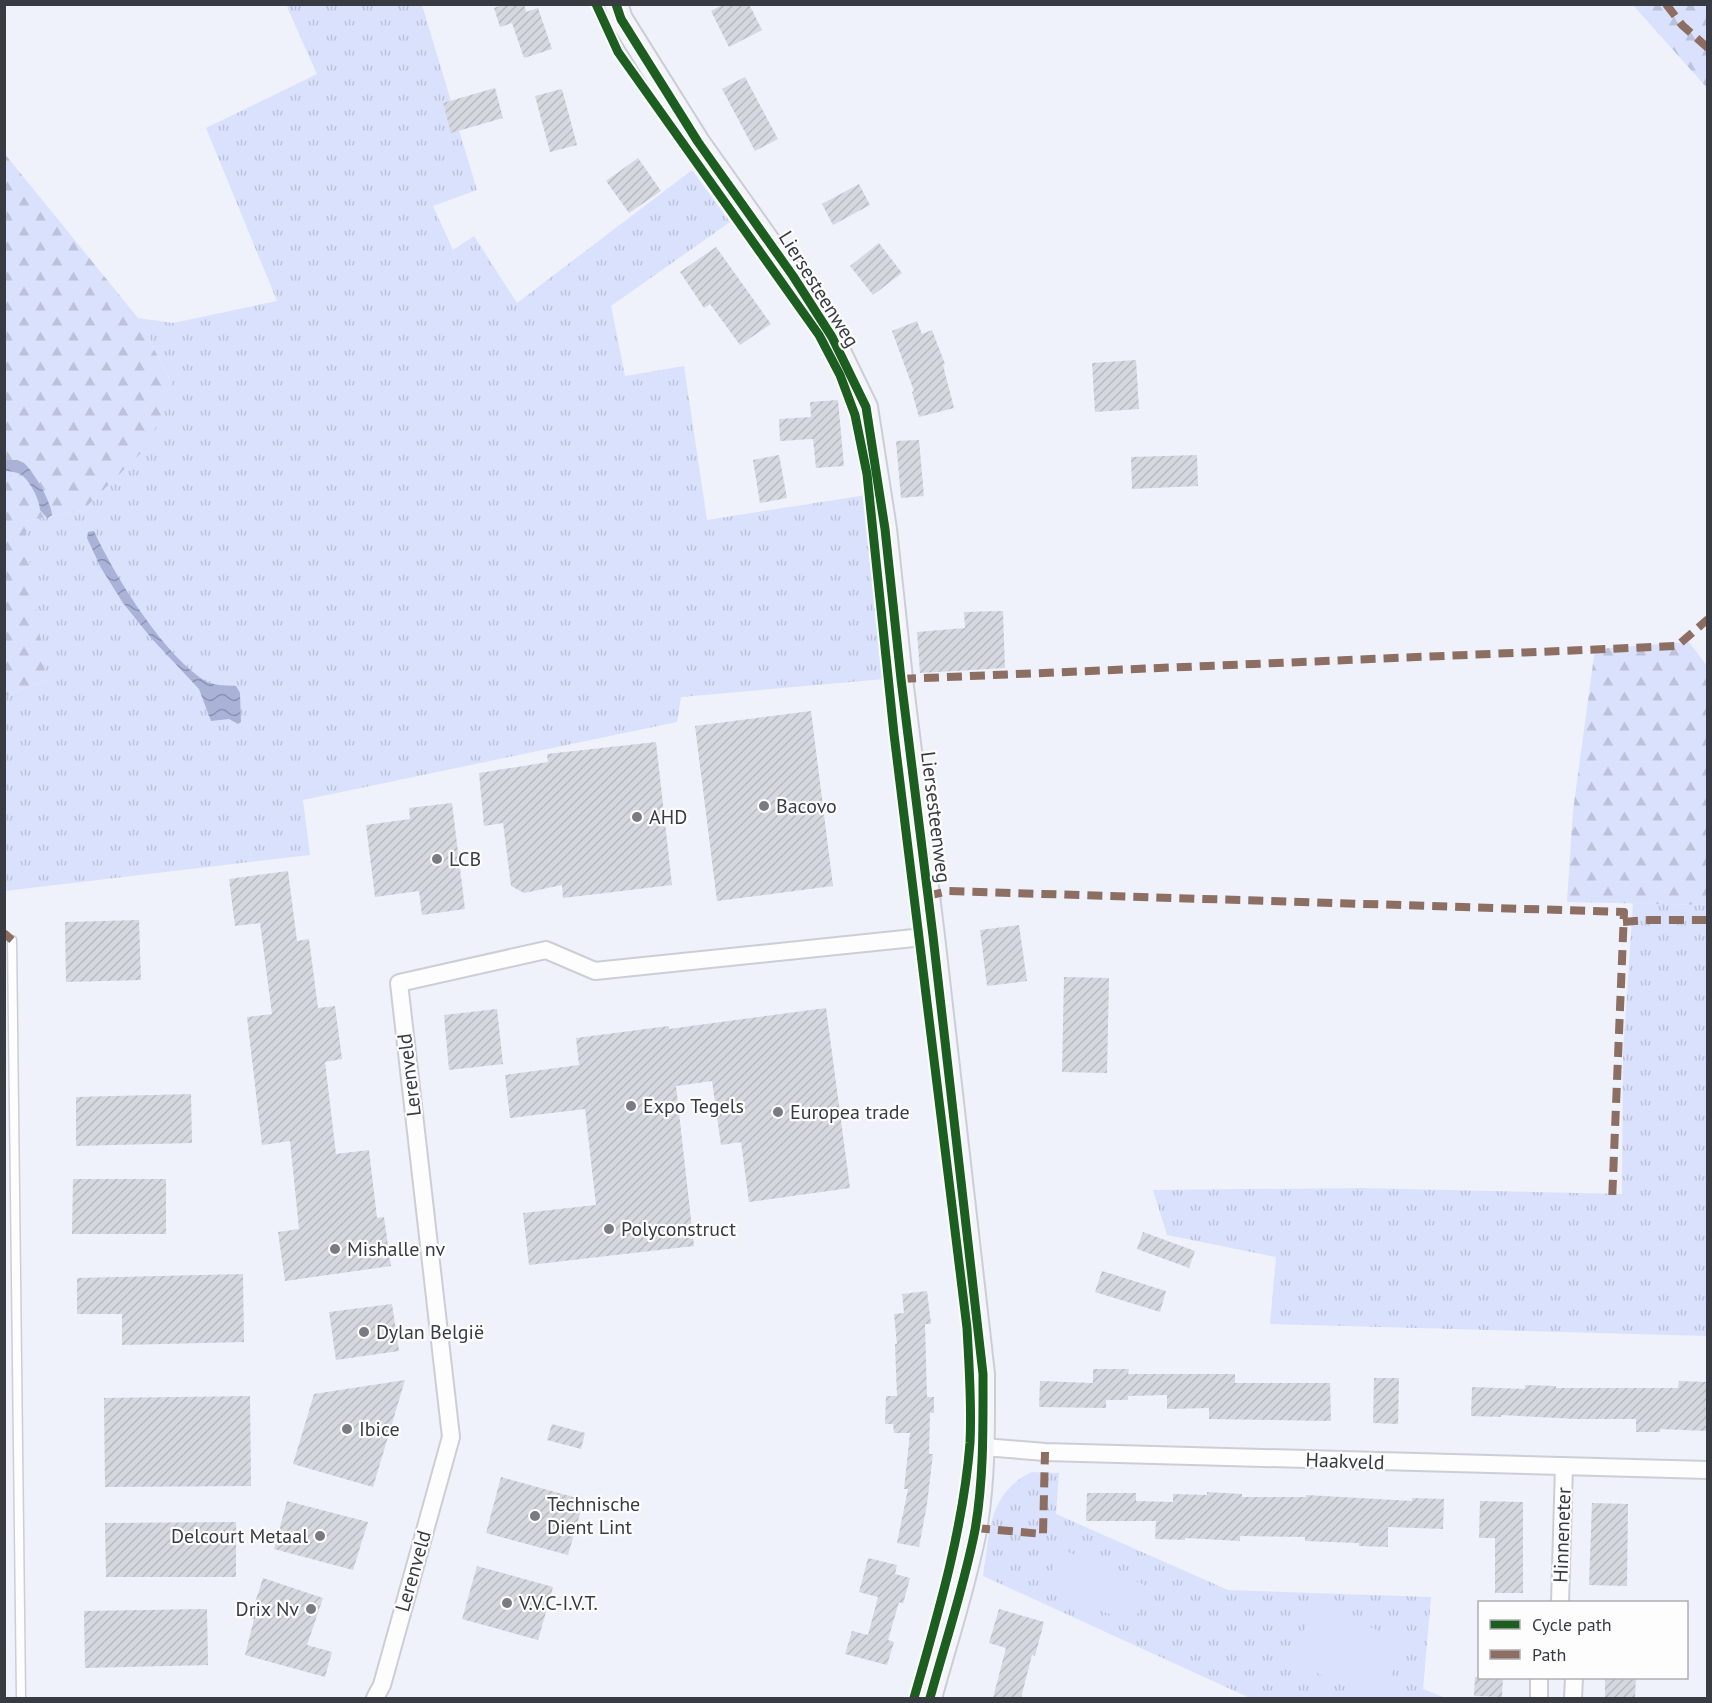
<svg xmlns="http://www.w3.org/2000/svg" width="1712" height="1703" viewBox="0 0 1712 1703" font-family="'PT Sans',sans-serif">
	<defs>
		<pattern id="grass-tufts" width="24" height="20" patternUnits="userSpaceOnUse" patternTransform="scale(1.5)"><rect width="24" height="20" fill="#dae1fc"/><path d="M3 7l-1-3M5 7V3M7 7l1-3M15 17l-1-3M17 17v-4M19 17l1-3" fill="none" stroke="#bcc2d9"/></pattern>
		<pattern id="forest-firs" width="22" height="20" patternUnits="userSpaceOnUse" patternTransform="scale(1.5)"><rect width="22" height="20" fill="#dae1fc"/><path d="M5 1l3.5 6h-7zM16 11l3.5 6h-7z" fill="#bcc2d9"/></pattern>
		<pattern id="water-waves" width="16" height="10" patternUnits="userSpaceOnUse" patternTransform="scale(1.5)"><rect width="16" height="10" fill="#aab2d8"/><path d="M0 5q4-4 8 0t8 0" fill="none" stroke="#8b92b1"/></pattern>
		<pattern id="building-hatch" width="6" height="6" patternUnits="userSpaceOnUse" patternTransform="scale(1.5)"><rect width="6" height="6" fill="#d5d8df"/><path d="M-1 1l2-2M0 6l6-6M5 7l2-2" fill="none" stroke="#b8bac1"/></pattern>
	</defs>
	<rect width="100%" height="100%" fill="#eff2fa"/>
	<g fill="url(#grass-tufts)">
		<polygon points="293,4 422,5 451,101 443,103 451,132 459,130 477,190 433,206 453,250 474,236 517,303 692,170 730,222 611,306 625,376 684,366 707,520 866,495 885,679 681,697 677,722 303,800 310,855 5,891 5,696 46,680 5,471 24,521 82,511 148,445 172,384 138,318 173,323 277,301 206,128 317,74 287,7"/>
		<polygon points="1633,903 1707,905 1707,1336 1270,1324 1276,1257 1167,1235 1153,1190 1361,1188 1622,1194 1623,1055"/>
		<path d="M1032 1472 1059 1473 1056 1514 1228 1590 1431 1597 1423 1689 1446 1698H1250L983 1576C990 1534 987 1493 1032 1472Z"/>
	</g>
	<g fill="url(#forest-firs)">
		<polygon points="1633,5 1707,5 1707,88"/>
		<polygon points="4,153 138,318 173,386 148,446 82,511 24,521 46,680 5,696"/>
		<polygon points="1689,642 1707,666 1707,905 1567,902 1573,811 1595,649"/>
	</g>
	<g fill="#dae1fc">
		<polygon points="1061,1549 1149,1587 1133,1624 1045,1587"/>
		<polygon points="1318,1602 1406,1644 1380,1698 1370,1698 1290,1660"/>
	</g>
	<g fill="url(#water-waves)">
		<path d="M5 460C11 460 18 459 24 463 34 472 51 501 52 515L47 518 40 510C40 500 29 479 20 474 16 472 9 471 5 471Z"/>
		<path d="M94 531C114 575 163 654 204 680 213 686 225 685 236 686L240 693 241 722 238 724 229 719 211 721 199 689 152 639 123 603 101 568 87 538 88 532Z"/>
	</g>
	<g fill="url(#building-hatch)">
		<polygon points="505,4 524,4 526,12 538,8 552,49 524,58 512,23 500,27 494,8"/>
		<polygon points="724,4 749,4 762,30 729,47 711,11"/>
		<polygon points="745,77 778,139 755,151 722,89"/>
		<polygon points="495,88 503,118 451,133 443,103"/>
		<polygon points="562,89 577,145 550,152 535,96"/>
		<polygon points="638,158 661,191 629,213 606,181"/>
		<polygon points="859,184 870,205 833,225 822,204"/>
		<polygon points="879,243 902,273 873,295 850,266"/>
		<polygon points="716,247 771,324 740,345 710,304 704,308 680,272"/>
		<polygon points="917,321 922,334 932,330 945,364 943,365 954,408 919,417 912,392 914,391 892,331"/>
		<polygon points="1136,360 1139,409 1095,412 1092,363"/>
		<polygon points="838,400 844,466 816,468 813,439 780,441 779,419 811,417 810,402"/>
		<polygon points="919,440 924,496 901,498 896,441"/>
		<polygon points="779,455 787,498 760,503 753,460"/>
		<polygon points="1197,455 1198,486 1132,489 1131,457"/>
		<polygon points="1003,611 1005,668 920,673 917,632 965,628 964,612"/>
		<polygon points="811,711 833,886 717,901 695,726"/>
		<polygon points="656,742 672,885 563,898 562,885 524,893 511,886 503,823 484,826 479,773 548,762 547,754"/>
		<polygon points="452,803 465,909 422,915 419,891 375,897 366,825 410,819 409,808"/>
		<polygon points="288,871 297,941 309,939 318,1008 335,1006 342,1059 325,1062 336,1154 369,1150 377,1218 384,1217 391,1266 285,1281 278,1232 299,1229 290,1141 262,1145 247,1017 272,1014 260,923 235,926 229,879"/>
		<polygon points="139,920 141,980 66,982 65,922"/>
		<polygon points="1019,925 1027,981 987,986 980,930"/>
		<polygon points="1064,977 1109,978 1107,1073 1062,1072"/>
		<polygon points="826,1008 850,1188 749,1202 741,1142 721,1145 712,1081 676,1086 694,1246 529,1265 523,1213 596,1205 585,1109 510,1118 505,1075 579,1065 576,1038 669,1026 669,1029"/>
		<polygon points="497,1009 503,1064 449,1070 444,1015"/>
		<polygon points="191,1094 192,1143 76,1146 76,1097"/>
		<polygon points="73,1179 166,1179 166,1234 72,1234"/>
		<polygon points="1143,1232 1195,1251 1189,1268 1137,1249"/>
		<polygon points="1102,1271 1166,1291 1160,1312 1095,1292"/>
		<polygon points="243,1274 244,1342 122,1345 122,1314 77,1314 77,1278"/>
		<polygon points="927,1291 931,1324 925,1324 927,1397 934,1397 934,1413 930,1413 929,1454 933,1454 927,1504 919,1547 897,1543 908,1489 904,1489 910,1433 894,1433 893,1424 885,1424 886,1396 897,1396 895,1344 897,1344 894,1314 904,1313 902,1294"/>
		<polygon points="392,1304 399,1351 336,1360 329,1312"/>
		<polygon points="1093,1369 1129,1369 1128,1374 1235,1374 1235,1383 1330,1383 1331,1421 1209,1419 1209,1408 1167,1409 1167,1395 1128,1396 1128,1400 1106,1400 1106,1408 1039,1407 1040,1381 1093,1383"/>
		<polygon points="1374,1378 1399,1378 1398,1424 1373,1423"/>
		<polygon points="405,1380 373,1487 293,1464 314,1394"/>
		<polygon points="1679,1381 1707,1382 1707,1431 1660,1429 1660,1432 1636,1432 1636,1419 1575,1419 1501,1415 1501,1417 1471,1416 1472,1387 1525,1389 1525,1385 1556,1386 1556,1388 1678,1388"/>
		<polygon points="250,1396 251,1486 105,1487 104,1398"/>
		<polygon points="552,1424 585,1433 581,1449 547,1440"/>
		<polygon points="501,1477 584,1500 568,1555 486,1533"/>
		<polygon points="1207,1492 1242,1494 1242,1497 1306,1497 1306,1495 1412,1501 1412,1498 1444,1499 1443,1529 1388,1527 1388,1547 1359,1546 1359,1543 1305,1541 1305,1537 1240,1536 1240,1541 1185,1538 1185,1540 1155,1539 1156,1521 1086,1521 1087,1493 1136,1493 1136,1501 1173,1502 1173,1494 1207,1495"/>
		<polygon points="287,1501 368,1522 353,1570 274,1549"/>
		<polygon points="1480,1501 1523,1502 1523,1593 1495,1593 1495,1538 1479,1538"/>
		<polygon points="1592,1503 1628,1504 1627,1586 1589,1585"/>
		<polygon points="236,1522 236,1577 106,1577 105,1523"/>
		<polygon points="868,1558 897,1565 895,1574 910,1578 903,1604 899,1602 888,1640 894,1642 887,1665 845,1654 852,1631 868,1635 878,1597 859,1592"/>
		<polygon points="477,1566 553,1587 538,1640 462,1619"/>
		<polygon points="263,1578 323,1598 307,1645 332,1652 325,1677 245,1655 254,1619 250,1618"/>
		<polygon points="207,1609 208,1665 85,1668 84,1611"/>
		<polygon points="999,1609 1044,1622 1035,1656 1032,1655 1021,1698 993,1698 1006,1648 989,1643"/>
		<polygon points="1475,1677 1503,1677 1502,1697 1474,1696"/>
		<polygon points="1605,1677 1636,1677 1635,1698 1605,1698"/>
	</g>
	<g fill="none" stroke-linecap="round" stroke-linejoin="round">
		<g stroke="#ccced6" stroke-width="11">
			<polyline id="lane" points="12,940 21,1698"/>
		</g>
		<g stroke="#ccced6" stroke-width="20">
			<g id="street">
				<polyline points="984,1447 1045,1452 1708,1470"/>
				<polyline points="1560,1602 1564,1467"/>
				<polyline points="375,1698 382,1685 451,1437 399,983 546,950 595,971 933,936"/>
				<polyline points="1539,1698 1539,1678"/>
				<polyline points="1573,1698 1574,1678"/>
			</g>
		</g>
		<g stroke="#ccced6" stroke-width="26">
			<path id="secondary" d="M616 4 621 19 698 142 793 276 832 337 866 407 885 529 901 679 933 936 983 1374C983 1426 984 1478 975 1530 964 1587 945 1643 930 1698"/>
		</g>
		<use href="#lane" stroke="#fdfdfe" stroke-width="8"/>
		<use href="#street" stroke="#fdfdfe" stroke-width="16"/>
		<use href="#secondary" stroke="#f4f5fa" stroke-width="22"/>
		<g stroke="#8d6e63" stroke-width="8" stroke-dasharray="15 8" stroke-linecap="butt">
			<polyline points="1666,4 1682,25 1708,48"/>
			<polyline points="901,679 1677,646 1708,619"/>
			<polyline points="927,896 948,891 1624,912 1612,1202"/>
			<polyline points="1623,922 1649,920 1708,920"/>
			<polyline points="4,933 12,940"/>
			<polyline points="975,1528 1043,1534 1045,1452"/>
		</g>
		<g stroke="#fdfdfd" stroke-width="13">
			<g id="cycleway">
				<path d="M596 4 618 52 819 335 840 375 855 415 867 474 894 734 967 1328C969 1366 972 1404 970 1443 963 1530 938 1614 914 1698"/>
				<path d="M616 4 621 19 698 142 793 276 832 337 866 407 885 529 901 679 933 936 983 1374C983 1426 984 1478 975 1530 964 1587 945 1643 930 1698"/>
			</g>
		</g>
		<use href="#cycleway" stroke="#1b5e20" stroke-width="9"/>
	</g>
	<g fill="#797b82" stroke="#fdfdfd" stroke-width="2">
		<circle cx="764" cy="806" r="6"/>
		<circle cx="637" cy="817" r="6"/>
		<circle cx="437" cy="859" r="6"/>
		<circle cx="631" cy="1106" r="6"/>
		<circle cx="778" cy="1112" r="6"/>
		<circle cx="609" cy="1229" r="6"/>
		<circle cx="335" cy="1249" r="6"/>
		<circle cx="364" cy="1332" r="6"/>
		<circle cx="347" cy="1429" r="6"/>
		<circle cx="535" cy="1516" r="6"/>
		<circle cx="320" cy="1536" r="6"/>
		<circle cx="507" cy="1603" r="6"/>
		<circle cx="311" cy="1609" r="6"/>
	</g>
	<g text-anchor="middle" stroke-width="4.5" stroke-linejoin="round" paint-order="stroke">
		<g font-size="20" fill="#393b42" stroke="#fdfdfd">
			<text transform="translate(819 289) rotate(58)" y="7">Liersesteenweg</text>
			<text transform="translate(936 817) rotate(83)" y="7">Liersesteenweg</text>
			<text transform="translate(409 1075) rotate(-97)" y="7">Lerenveld</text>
			<text transform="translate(1345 1461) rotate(2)" y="7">Haakveld</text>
			<text transform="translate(1562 1535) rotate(-88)" y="7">Hinneneter</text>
			<text transform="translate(413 1571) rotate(-74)" y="7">Lerenveld</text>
		</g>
		<g font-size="20" fill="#393b42" stroke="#fdfdfd" text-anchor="start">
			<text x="776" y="813">Bacovo</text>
			<text x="649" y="824">AHD</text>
			<text x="449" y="866">LCB</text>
			<text x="643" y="1113">Expo Tegels</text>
			<text x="790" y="1119">Europea trade</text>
			<text x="621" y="1236">Polyconstruct</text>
			<text x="347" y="1256">Mishalle nv</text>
			<text x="376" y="1339">Dylan België</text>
			<text x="359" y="1436">Ibice</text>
			<text x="547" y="1511">Technische<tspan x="547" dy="23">Dient Lint</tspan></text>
			<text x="308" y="1543" text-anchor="end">Delcourt Metaal</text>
			<text x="519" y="1610">V.V.C-I.V.T.</text>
			<text x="299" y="1616" text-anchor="end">Drix Nv</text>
		</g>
	</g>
	<rect width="1712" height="1703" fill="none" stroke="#393b42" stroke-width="12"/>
	<rect x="1478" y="1601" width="210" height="78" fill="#fdfdfd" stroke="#afafb2" stroke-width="1.5"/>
	<rect x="1490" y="1620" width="30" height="9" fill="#1b5e20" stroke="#afafb2" stroke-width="1.5"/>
	<text x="1532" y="1631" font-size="18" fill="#393b42">Cycle path</text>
	<rect x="1490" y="1650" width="30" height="9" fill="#8d6e63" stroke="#afafb2" stroke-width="1.5"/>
	<text x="1532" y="1661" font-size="18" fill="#393b42">Path</text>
</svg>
